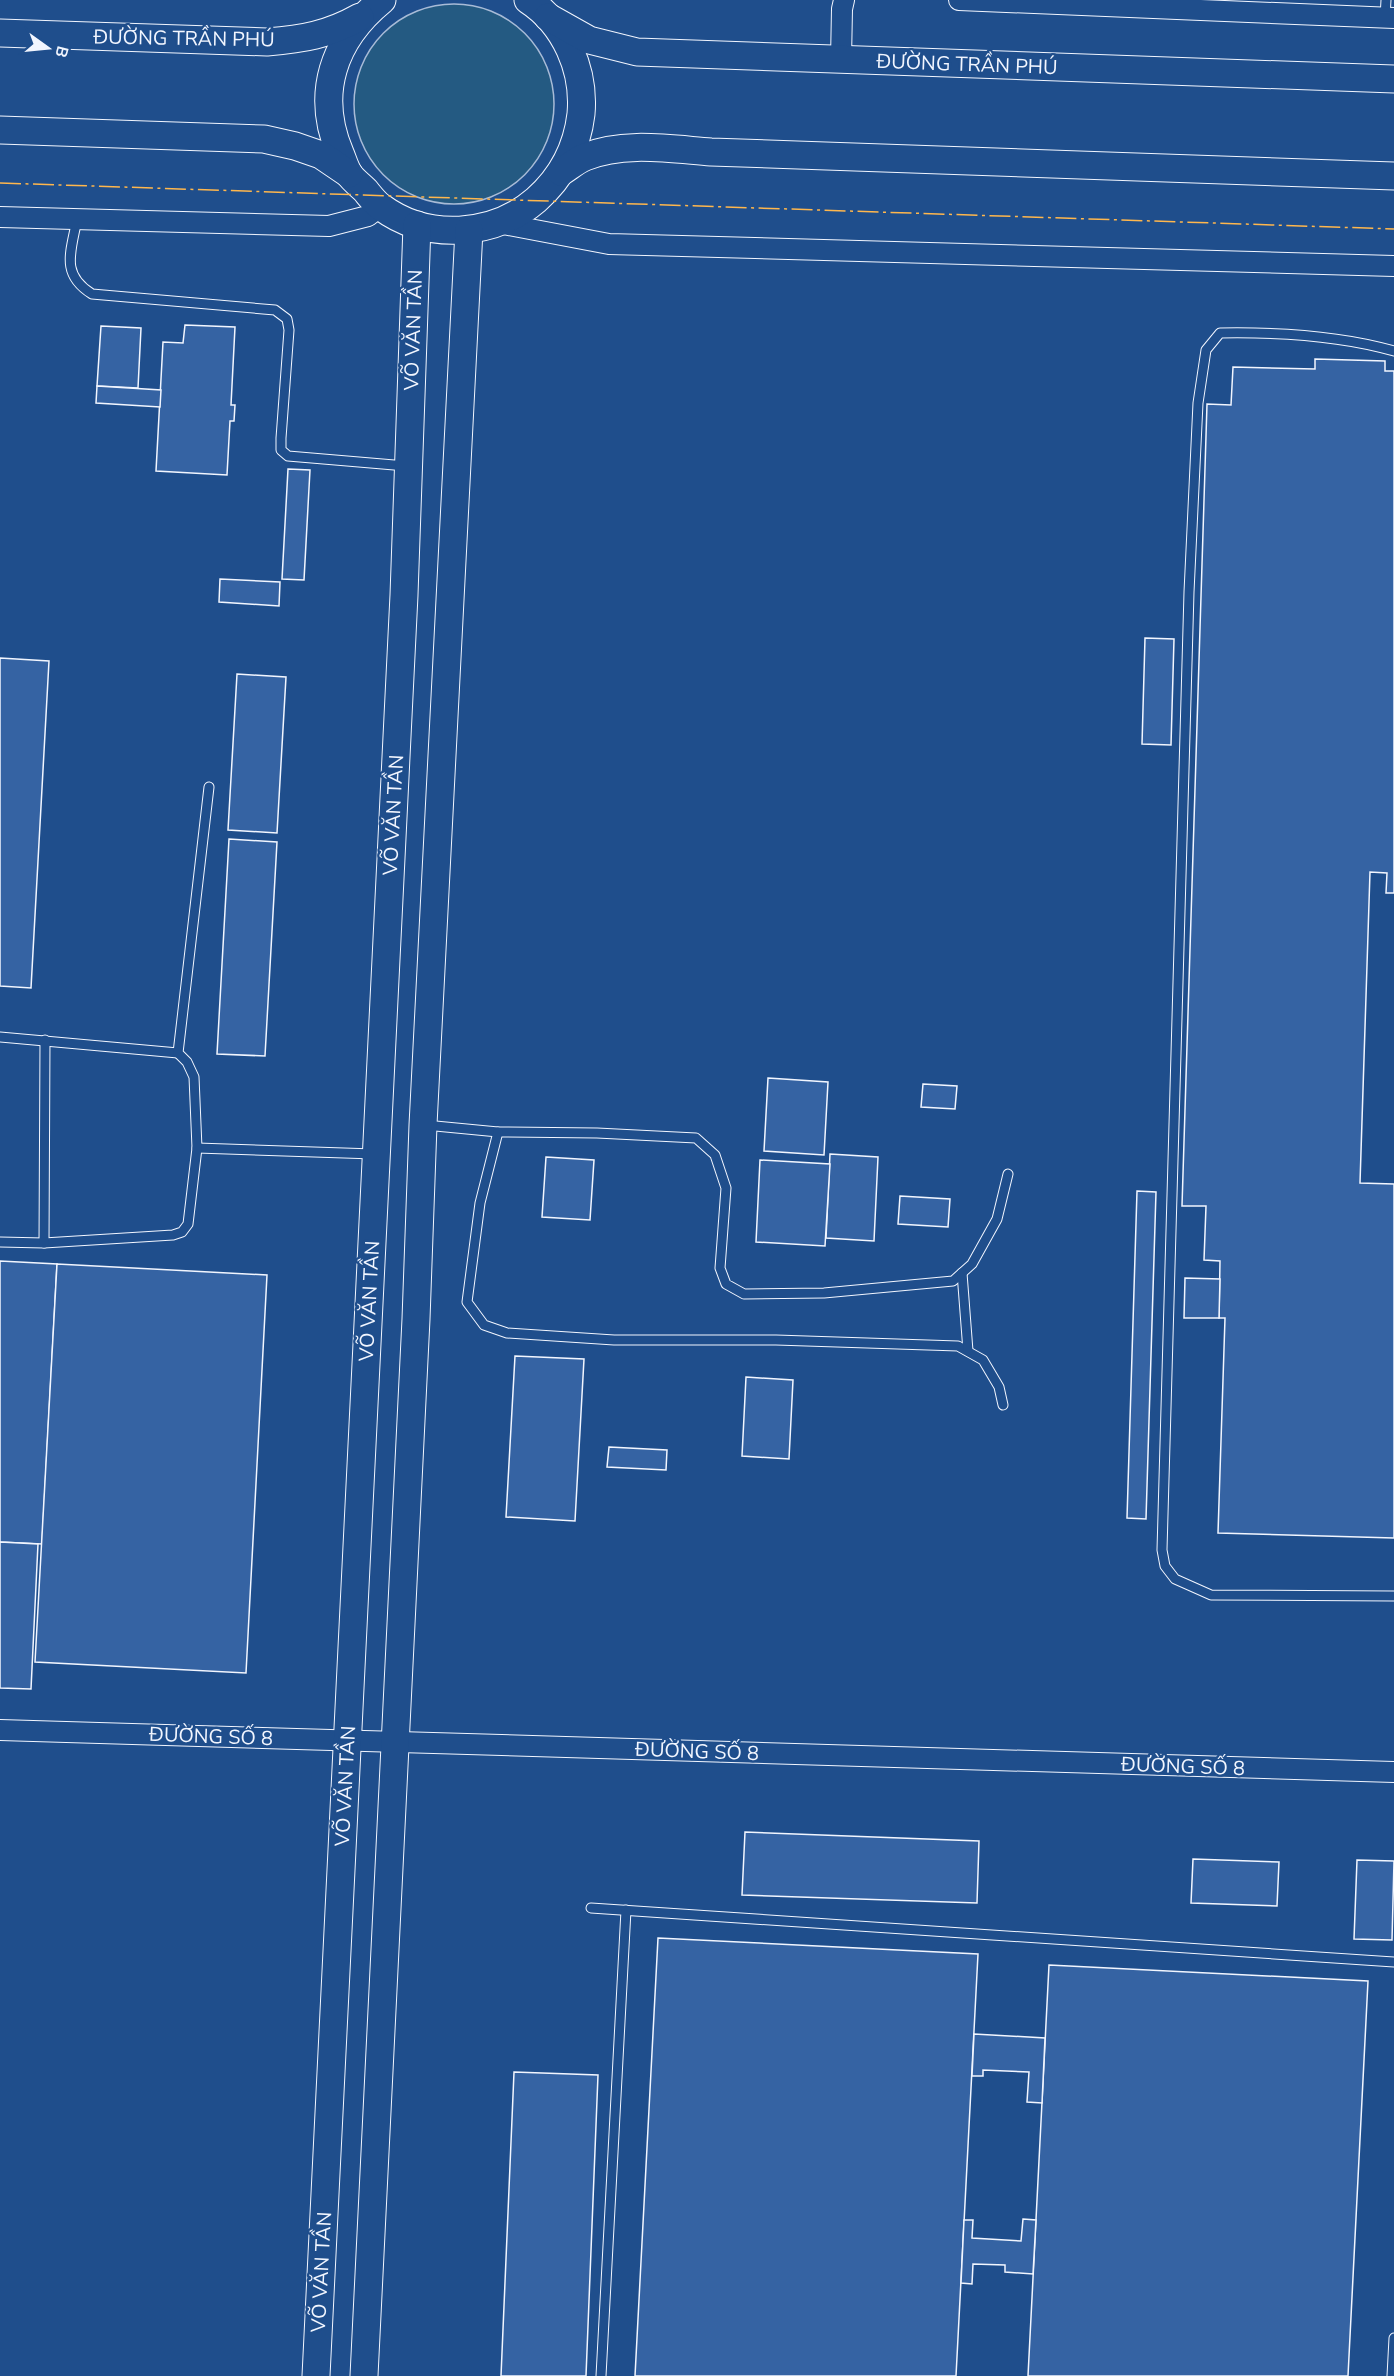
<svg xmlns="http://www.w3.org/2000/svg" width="1394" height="2376" viewBox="0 0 1394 2376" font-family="'Nunito Sans',sans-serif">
	<rect width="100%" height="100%" fill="#1f4e8c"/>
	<circle fill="#245a82" stroke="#a8bbd7" stroke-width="1.5" cx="454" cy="104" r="100"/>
	<g fill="#3563a3" stroke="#f2f6ff" stroke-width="1.5">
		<polygon points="185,325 235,327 231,405 235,405 234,421 230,421 227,475 156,471 163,342 183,343"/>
		<polygon points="101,326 141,328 138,388 97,386"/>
		<polygon points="1315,359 1385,361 1385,371 1394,371 1394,893 1386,893 1387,873 1370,872 1360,1183 1394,1184 1394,1538 1218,1533 1225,1318 1219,1318 1220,1261 1204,1260 1206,1206 1182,1206 1207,404 1231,405 1233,367 1315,369"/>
		<polygon points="97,386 161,390 160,407 96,403"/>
		<polygon points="288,469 310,470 304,580 282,579"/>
		<polygon points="220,579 280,582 279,606 219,602"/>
		<polygon points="1145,638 1174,639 1171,745 1142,744"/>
		<polygon points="0,658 49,661 31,988 0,986"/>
		<polygon points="237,674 286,677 277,833 228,830"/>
		<polygon points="229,839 277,842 265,1056 217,1054"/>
		<polygon points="768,1078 828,1082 824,1155 764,1151"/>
		<polygon points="923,1084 957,1086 955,1109 921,1107"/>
		<polygon points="830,1154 878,1157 874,1241 826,1238"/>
		<polygon points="546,1157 594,1160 590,1220 542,1217"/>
		<polygon points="760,1160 830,1164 825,1246 756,1242"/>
		<polygon points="1137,1191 1156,1192 1146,1519 1127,1518"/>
		<polygon points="900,1196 950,1199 948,1227 898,1224"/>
		<polygon points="0,1261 57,1264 42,1544 0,1542"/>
		<polygon points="57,1264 267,1275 246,1673 35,1662"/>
		<polygon points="1185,1278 1220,1279 1219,1318 1184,1318"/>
		<polygon points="515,1356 584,1359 575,1521 506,1517"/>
		<polygon points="746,1377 793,1380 789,1459 742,1456"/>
		<polygon points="609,1447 667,1450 666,1470 607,1467"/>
		<polygon points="0,1542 38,1544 31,1689 0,1688"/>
		<polygon points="745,1832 979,1841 977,1903 742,1895"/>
		<polygon points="1193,1859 1279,1862 1277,1906 1191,1903"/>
		<polygon points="1357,1860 1394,1861 1392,1940 1354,1939"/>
		<polygon points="658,1938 978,1954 956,2376 635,2376"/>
		<polygon points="1049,1965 1368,1981 1348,2376 1028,2376"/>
		<polygon points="974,2034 1045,2038 1042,2103 1027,2102 1029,2072 983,2070 983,2076 972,2076"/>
		<polygon points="514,2072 598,2075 586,2376 501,2376"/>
		<polygon points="1023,2219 1036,2220 1033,2274 1005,2272 1005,2265 973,2264 972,2284 961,2283 964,2220 973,2220 972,2238 1021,2241"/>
	</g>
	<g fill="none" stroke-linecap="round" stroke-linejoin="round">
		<g stroke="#f2f6ff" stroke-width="11">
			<g id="lane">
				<polyline points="1385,18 1386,0"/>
				<path d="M77 219C71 252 60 274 92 294L275 310 287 319 289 330 281 438V450L288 456 406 466"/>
				<path d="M1394 351C1338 335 1278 332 1220 333L1206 350 1198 403 1189 592 1162 1550 1165 1566 1175 1579 1211 1595 1394 1596"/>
				<polyline points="0,1037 178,1053"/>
				<polyline points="425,1125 498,1132 597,1133 696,1138 715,1155 726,1188 720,1268 726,1284 744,1294 824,1293 953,1281 972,1264 997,1219 1008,1174"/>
				<polyline points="498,1132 480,1203 467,1302 484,1325 507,1333 614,1340 776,1340 958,1346 983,1360 999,1387 1003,1405"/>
				<polyline points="197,1148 374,1154"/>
				<polyline points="0,1242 44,1243 173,1235 182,1232 188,1224 197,1148 194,1077 187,1062 178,1053 209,787"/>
				<polyline points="44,1243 45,1040"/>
				<polyline points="962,1273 968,1351"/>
				<polyline points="591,1908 1394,1962"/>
				<polyline points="601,2376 626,1910"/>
				<polyline points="1392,2376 1394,2338"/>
			</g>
		</g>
		<g stroke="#f2f6ff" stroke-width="22">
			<g id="street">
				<polyline points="959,0 1394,18"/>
				<polyline points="841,59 842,9 844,0"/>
				<polyline points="0,217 329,226 368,216 380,207"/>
				<polyline points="498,223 609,244 1394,266"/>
				<polyline points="0,1730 1394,1772"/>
			</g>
		</g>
		<g stroke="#f2f6ff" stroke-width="29">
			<g id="secondary">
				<path d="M382 0C333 40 315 94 340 153 343 160 345 168 349 174 353 180 360 185 365 190 370 196 375 203 381 207 427 241 493 237 536 200 562 177 577 148 581 114 585 70 565 24 528 0"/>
				<polyline points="548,17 589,40 637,52 1394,79"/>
				<path d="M0 33 267 42C303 39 328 35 360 17"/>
				<polyline points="0,130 264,139 295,146 321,155 349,174"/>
				<path d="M561 172C569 167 577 160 585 157 623 141 671 149 711 152L1394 176"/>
				<polyline points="316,2376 404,595 417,225"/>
				<polyline points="364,2376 416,1319 423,1125 469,230"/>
			</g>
		</g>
		<use href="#lane" stroke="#1f4e8c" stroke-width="9"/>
		<use href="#street" stroke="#1f4e8c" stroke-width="20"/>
		<use href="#secondary" stroke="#1f4e8c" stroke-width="27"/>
		<polyline stroke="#ffb74d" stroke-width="1.5" stroke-dasharray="21 4.5 3 4.5" stroke-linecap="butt" points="0,183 1394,229"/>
	</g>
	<g text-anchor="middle" stroke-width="4.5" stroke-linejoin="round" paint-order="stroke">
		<g font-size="20" fill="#f2f6ff" stroke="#1f4e8c">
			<text transform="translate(184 38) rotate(1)" y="7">ĐƯỜNG TRẦN PHÚ</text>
			<text transform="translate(967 64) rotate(2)" y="7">ĐƯỜNG TRẦN PHÚ</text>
			<text transform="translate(413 330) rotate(-88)" y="7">VÕ VĂN TẦN</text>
			<text transform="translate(393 815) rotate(-87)" y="7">VÕ VĂN TẦN</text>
			<text transform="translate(369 1301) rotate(-87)" y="7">VÕ VĂN TẦN</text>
			<text transform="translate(211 1736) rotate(2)" y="7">ĐƯỜNG SỐ 8</text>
			<text transform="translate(697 1751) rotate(2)" y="7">ĐƯỜNG SỐ 8</text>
			<text transform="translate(1183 1766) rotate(2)" y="7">ĐƯỜNG SỐ 8</text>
			<text transform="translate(345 1786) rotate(-87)" y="7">VÕ VĂN TẦN</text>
			<text transform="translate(321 2272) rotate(-87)" y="7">VÕ VĂN TẦN</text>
		</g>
	</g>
	<g transform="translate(48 48) rotate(105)" stroke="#1f4e8c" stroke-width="4.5" paint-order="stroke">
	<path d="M0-4.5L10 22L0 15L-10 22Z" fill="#f2f6ff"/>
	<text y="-9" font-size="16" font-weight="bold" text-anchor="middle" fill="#f2f6ff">B</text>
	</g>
</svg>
